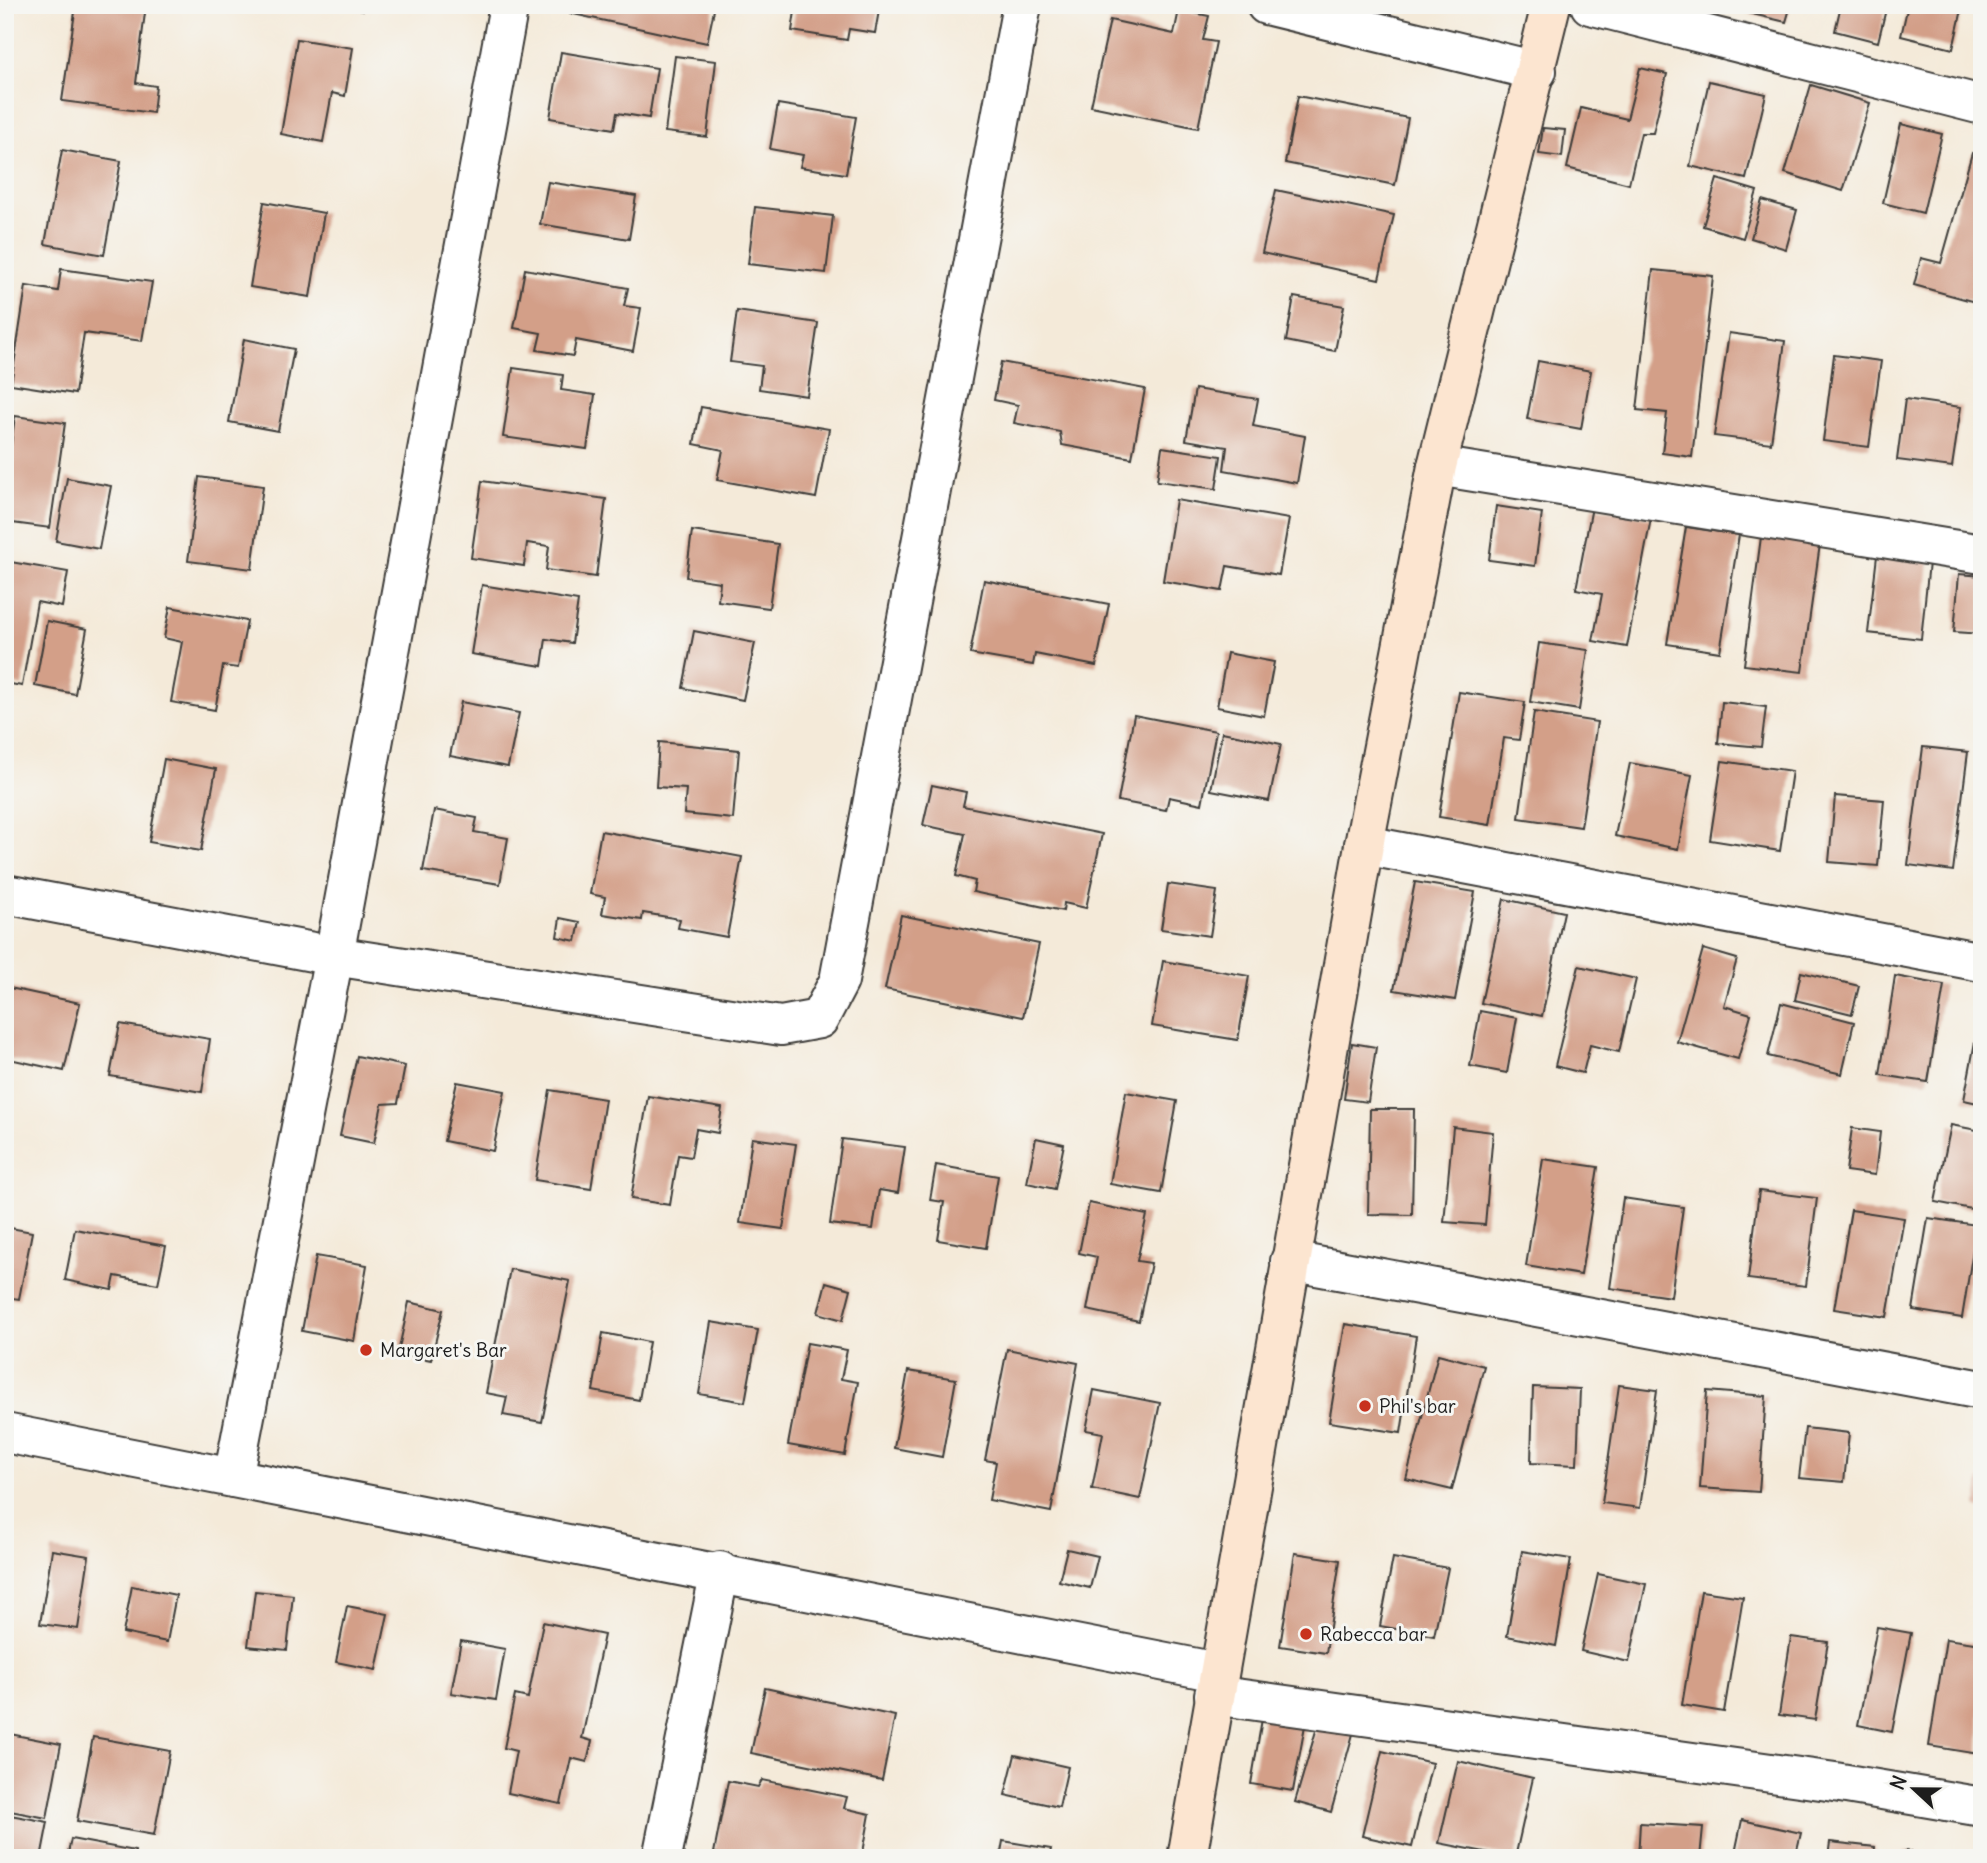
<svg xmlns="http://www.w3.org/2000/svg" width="1987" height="1863" viewBox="0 0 1987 1863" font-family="Delius,sans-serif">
	<rect width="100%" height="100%" fill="#f6f6f2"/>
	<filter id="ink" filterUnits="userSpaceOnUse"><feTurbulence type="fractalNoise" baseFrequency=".0143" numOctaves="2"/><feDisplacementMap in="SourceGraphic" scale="14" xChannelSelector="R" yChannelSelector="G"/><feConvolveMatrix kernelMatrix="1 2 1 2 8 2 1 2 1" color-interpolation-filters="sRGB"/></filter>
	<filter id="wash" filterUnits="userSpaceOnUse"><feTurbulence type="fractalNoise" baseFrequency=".00686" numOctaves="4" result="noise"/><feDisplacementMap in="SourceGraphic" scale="28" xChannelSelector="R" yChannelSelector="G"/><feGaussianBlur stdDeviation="1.57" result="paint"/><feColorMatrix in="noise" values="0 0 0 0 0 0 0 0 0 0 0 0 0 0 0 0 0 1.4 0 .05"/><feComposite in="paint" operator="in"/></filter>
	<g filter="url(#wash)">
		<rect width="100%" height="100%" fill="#f4ead9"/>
		<g id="blocks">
			<g fill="#d39f88">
				<polygon points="76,5 146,5 136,83 156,86 153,113 62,101"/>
				<polygon points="344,5 364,5 363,10"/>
				<polygon points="566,5 715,5 707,43 564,12"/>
				<polygon points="796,5 880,5 875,33 849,29 847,40 792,31"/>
				<polygon points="1728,5 1791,5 1786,22 1727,8"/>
				<polygon points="1841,5 1887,5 1878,42 1835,31"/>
				<polygon points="1908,5 1963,5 1953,49 1901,36"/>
				<polygon points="1179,10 1209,16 1203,40 1216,42 1198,128 1091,106 1110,20 1174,34"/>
				<polygon points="297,39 353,48 345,96 332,93 323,142 281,134"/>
				<polygon points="561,52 657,68 649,118 617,113 614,129 550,118"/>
				<polygon points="675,56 716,61 707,137 665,132"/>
				<polygon points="1640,68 1667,74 1653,133 1641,133 1629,184 1567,168 1581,108 1627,119"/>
				<polygon points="1709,81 1766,94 1746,179 1690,166"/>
				<polygon points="1811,85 1870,103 1843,191 1785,173"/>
				<polygon points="1298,96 1408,118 1395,185 1285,163"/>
				<polygon points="778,104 856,117 846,174 800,167 803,155 770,149"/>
				<polygon points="1901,124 1942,134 1923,213 1883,203"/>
				<polygon points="1543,128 1565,130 1562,157 1539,154"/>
				<polygon points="62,150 121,161 104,255 45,244"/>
				<polygon points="1972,153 1982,156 1982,304 1914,285 1921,258 1941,263"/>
				<polygon points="1717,179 1757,191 1743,238 1703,226"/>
				<polygon points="548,182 636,196 629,239 540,224"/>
				<polygon points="1276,190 1394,215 1379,279 1262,253"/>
				<polygon points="1762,200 1797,210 1786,249 1751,238"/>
				<polygon points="264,202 324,213 310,297 250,287"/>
				<polygon points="755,207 833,216 826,273 748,264"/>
				<polygon points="61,269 152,282 142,341 84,333 75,394 11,384 26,286 58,291"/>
				<polygon points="525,269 628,288 624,306 641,308 633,351 576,340 573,356 537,350 541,333 514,328"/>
				<polygon points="1653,270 1713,276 1692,457 1662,453 1667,413 1637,410"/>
				<polygon points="1294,297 1344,306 1335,351 1286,341"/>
				<polygon points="737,311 818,323 807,396 759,389 762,366 730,362"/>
				<polygon points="1729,333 1785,341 1771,443 1714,436"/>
				<polygon points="244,339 294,349 278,431 229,422"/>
				<polygon points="1834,355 1881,361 1869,447 1823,441"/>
				<polygon points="1538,361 1591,371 1581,429 1527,419"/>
				<polygon points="1001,362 1145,389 1132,458 1062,445 1060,432 1014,423 1018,405 994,400"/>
				<polygon points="513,368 563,375 561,390 595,395 587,449 503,437"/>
				<polygon points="1195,389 1258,399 1253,426 1305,436 1297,483 1224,470 1227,447 1186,440"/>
				<polygon points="1905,399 1961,407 1952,467 1897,460"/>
				<polygon points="701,407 829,429 816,498 717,480 723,450 694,444"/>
				<polygon points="15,416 65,423 50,528 5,522 5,453 10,453"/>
				<polygon points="1162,447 1221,456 1216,489 1157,481"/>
				<polygon points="199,477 263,486 252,569 188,561"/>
				<polygon points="67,478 111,486 99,549 56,541"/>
				<polygon points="482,481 606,499 596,577 546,570 549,546 527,543 524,566 471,558"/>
				<polygon points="1176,500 1289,519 1279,575 1227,566 1222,591 1163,581"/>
				<polygon points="1496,506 1542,513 1535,566 1489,560"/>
				<polygon points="1592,507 1651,518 1627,647 1593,641 1602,594 1576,589"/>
				<polygon points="1686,527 1739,535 1720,652 1667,644"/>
				<polygon points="692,531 778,544 769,608 718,601 720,582 686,577"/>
				<polygon points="1761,537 1820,544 1802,672 1744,665"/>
				<polygon points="1878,547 1930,553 1921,639 1868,633"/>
				<polygon points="5,561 68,572 62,607 37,602 22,686 5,683"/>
				<polygon points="1959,574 1982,576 1982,634 1954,632"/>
				<polygon points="984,580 1109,604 1096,666 1035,654 1033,665 970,654"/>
				<polygon points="482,585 578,601 572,643 546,639 542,666 471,654"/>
				<polygon points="170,607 247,621 238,668 223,666 215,710 171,702 182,642 164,638"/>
				<polygon points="47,621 87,629 75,694 35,686"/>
				<polygon points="694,631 755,643 743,700 683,688"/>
				<polygon points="1539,643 1588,650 1579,710 1530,702"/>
				<polygon points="1227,653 1274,662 1264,716 1217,707"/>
				<polygon points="1459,692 1525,702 1519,740 1504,738 1490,825 1439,817"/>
				<polygon points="461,702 519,713 508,767 450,756"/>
				<polygon points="1722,702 1766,707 1761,747 1718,743"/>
				<polygon points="1534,712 1597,722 1581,827 1519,818"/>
				<polygon points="1134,715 1216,731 1202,804 1169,797 1166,810 1118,801"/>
				<polygon points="1222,732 1281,744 1269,801 1211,790"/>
				<polygon points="659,742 739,750 733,819 684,814 686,789 656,787"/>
				<polygon points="1923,747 1968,752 1953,871 1908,865"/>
				<polygon points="164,759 216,769 201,851 149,842"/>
				<polygon points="1722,761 1792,771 1780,851 1710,840"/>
				<polygon points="1630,763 1692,775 1678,849 1615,836"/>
				<polygon points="932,785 966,792 963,806 1102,834 1086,908 1064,903 1063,911 973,892 975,881 956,876 965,834 923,825"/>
				<polygon points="1835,796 1884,800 1878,866 1829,862"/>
				<polygon points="434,810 477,818 474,832 508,838 500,884 423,871"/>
				<polygon points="601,831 742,857 727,937 678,928 680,919 643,913 642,920 602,914 605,897 590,894"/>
				<polygon points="1415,882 1475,892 1455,1000 1394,990"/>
				<polygon points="1168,884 1217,891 1210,936 1161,929"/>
				<polygon points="1504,899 1564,912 1542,1016 1481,1003"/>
				<polygon points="901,915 1039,944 1023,1017 885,989"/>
				<polygon points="560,918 580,922 576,941 557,937"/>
				<polygon points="1703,949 1737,959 1724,1006 1751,1014 1738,1059 1677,1042"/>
				<polygon points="1163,961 1249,976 1238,1040 1152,1026"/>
				<polygon points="1579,966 1636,979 1619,1052 1590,1045 1583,1073 1555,1066"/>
				<polygon points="1801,972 1859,986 1852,1014 1795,1000"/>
				<polygon points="1895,976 1944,985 1928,1082 1880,1075"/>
				<polygon points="5,987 80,1003 64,1071 5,1058"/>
				<polygon points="1781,1003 1854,1022 1842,1074 1768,1056"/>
				<polygon points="1480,1011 1517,1018 1507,1073 1470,1066"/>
				<polygon points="120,1024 210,1039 202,1092 110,1076"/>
				<polygon points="1975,1042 1982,1043 1982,1104 1964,1100"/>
				<polygon points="1352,1043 1376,1047 1368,1102 1344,1099"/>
				<polygon points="357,1056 405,1066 398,1103 382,1104 374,1143 340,1136"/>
				<polygon points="457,1082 505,1091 493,1151 444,1141"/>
				<polygon points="550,1090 605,1099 591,1189 535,1180"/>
				<polygon points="1126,1092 1177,1101 1161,1193 1110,1184"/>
				<polygon points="648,1096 722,1108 718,1133 696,1129 691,1157 678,1155 670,1205 631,1199"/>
				<polygon points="1370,1109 1414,1109 1412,1215 1368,1214"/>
				<polygon points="1951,1125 1982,1131 1982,1211 1935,1202"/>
				<polygon points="1453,1127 1493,1132 1485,1225 1444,1222"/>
				<polygon points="1852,1128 1880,1132 1875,1175 1846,1171"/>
				<polygon points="752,1138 796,1144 783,1229 740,1223"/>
				<polygon points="1036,1138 1064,1144 1055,1189 1027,1183"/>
				<polygon points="842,1139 905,1147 898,1193 879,1190 873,1229 830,1224"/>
				<polygon points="1543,1159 1598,1167 1581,1275 1526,1266"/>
				<polygon points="936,1165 998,1176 986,1248 938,1240 944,1202 930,1200"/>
				<polygon points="1759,1191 1817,1198 1806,1286 1748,1279"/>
				<polygon points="1623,1198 1683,1207 1671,1297 1610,1288"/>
				<polygon points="1089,1203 1147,1215 1137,1261 1151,1263 1139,1321 1087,1310 1097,1257 1079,1253"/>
				<polygon points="1851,1210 1904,1218 1887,1317 1834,1309"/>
				<polygon points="1928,1218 1977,1225 1962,1318 1913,1310"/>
				<polygon points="5,1227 32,1232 19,1299 5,1297"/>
				<polygon points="75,1229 166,1246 158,1284 115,1276 112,1290 65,1280"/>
				<polygon points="316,1256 367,1265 354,1341 302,1331"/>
				<polygon points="510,1269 570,1281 542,1422 503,1415 507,1397 486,1393"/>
				<polygon points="826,1282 851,1289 843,1320 818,1313"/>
				<polygon points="409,1302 443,1310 431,1360 398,1353"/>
				<polygon points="711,1322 758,1330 745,1402 699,1394"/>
				<polygon points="1345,1324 1416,1336 1401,1433 1329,1422"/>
				<polygon points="603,1333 649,1342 639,1400 593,1391"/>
				<polygon points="807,1343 847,1350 841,1379 858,1382 845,1455 788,1445"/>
				<polygon points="1007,1349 1078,1363 1051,1512 989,1500 996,1462 985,1460"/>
				<polygon points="1438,1354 1484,1366 1452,1490 1406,1479"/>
				<polygon points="908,1371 956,1379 942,1457 894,1448"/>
				<polygon points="1619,1385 1657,1390 1640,1508 1602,1503"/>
				<polygon points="1533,1387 1580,1389 1577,1465 1531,1463"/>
				<polygon points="1094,1390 1160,1403 1140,1499 1092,1489 1103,1433 1086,1430"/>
				<polygon points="1707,1391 1766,1396 1759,1492 1700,1488"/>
				<polygon points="1805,1428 1849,1433 1844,1482 1799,1478"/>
				<polygon points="1980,1480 1982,1480 1982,1509 1977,1508"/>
				<polygon points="1067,1549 1098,1556 1090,1588 1059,1581"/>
				<polygon points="52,1550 89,1556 78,1629 40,1624"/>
				<polygon points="1522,1551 1571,1559 1556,1646 1507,1636"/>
				<polygon points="1295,1553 1340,1560 1326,1653 1280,1646"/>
				<polygon points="1393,1558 1448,1568 1434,1636 1380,1626"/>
				<polygon points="1598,1574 1646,1584 1629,1662 1581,1651"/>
				<polygon points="132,1586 176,1595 167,1642 123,1633"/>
				<polygon points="255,1591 293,1595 287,1650 248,1646"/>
				<polygon points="1701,1591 1743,1597 1724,1712 1682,1705"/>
				<polygon points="347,1606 388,1614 376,1670 336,1662"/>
				<polygon points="543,1622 604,1635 582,1738 592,1741 587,1762 571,1758 561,1804 508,1793 516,1751 504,1748 515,1695 528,1698"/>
				<polygon points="1877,1627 1911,1633 1892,1732 1858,1725"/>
				<polygon points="1791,1637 1828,1642 1815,1720 1779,1715"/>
				<polygon points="1946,1639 1982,1644 1979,1754 1929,1746"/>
				<polygon points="461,1641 505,1649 496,1700 451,1693"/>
				<polygon points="765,1688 895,1716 882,1780 751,1753"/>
				<polygon points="1263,1713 1306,1720 1293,1791 1251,1784"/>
				<polygon points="1318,1724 1353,1734 1331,1812 1295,1802"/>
				<polygon points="5,1733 61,1744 47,1818 5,1810"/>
				<polygon points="93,1737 170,1751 154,1835 77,1821"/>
				<polygon points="1382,1751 1432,1763 1412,1847 1362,1836"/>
				<polygon points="1015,1755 1068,1767 1059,1807 1005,1795"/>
				<polygon points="1458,1761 1533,1778 1515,1858 1439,1843"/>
				<polygon points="762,1780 847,1797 844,1808 870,1814 862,1858 735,1858 714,1853 728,1781 758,1787"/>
				<polygon points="5,1814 48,1822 41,1858 5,1858"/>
				<polygon points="1742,1820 1801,1833 1795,1858 1734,1858"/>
				<polygon points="1640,1823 1703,1827 1700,1858 1638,1858"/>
				<polygon points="71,1839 135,1851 134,1858 67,1858"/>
				<polygon points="1003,1841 1051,1849 1049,1858 1000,1858"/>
				<polygon points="1830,1842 1875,1847 1874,1858 1828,1858"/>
				<polygon points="1905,1851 1936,1856 1935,1858 1904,1858"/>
			</g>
		</g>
	</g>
	<g filter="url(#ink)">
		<use href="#blocks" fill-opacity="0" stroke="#3c3b38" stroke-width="2"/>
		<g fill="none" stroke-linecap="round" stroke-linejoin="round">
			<g stroke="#3c3b38" stroke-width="42">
				<g id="street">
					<polyline points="1266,5 1537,71"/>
					<polyline points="1590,5 1982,105"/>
					<polyline points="1437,466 1982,554"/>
					<polyline points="1364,845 1982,962"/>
					<polyline points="5,894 334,956 781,1026 819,1019 839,981 1022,5"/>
					<polyline points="1290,1261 1982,1390"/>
					<polyline points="5,1433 1217,1672"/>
					<polyline points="233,1478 334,956 509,5"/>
					<polyline points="1214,1695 1835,1782 1982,1807"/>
					<polyline points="662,1858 720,1571"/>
				</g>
			</g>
			<g stroke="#3c3b38" stroke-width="42">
				<polyline id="secondary" points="1187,1858 1364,845 1437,466 1551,5"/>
			</g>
			<use href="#street" stroke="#fff" stroke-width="38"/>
			<use href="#secondary" stroke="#fce5d0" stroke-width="38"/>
		</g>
	</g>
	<g fill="#c8321e" stroke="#f6f6f2" stroke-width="2.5">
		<circle cx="366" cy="1350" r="7"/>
		<circle cx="1365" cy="1406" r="7"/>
		<circle cx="1306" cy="1634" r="7"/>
	</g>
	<g text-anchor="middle" stroke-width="6" stroke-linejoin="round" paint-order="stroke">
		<g font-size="19" fill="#1c1c1c" stroke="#f6f6f2" text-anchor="start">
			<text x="380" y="1357">Margaret's Bar</text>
			<text x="1379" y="1413">Phil's bar</text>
			<text x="1320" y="1641">Rabecca bar</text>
		</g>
	</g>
	<rect width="1987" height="1863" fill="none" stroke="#f6f6f2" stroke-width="28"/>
	<g transform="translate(1914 1789) rotate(292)" stroke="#f6f6f2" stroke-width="5" paint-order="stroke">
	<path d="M0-5L12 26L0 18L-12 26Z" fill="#1c1c1c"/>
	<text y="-10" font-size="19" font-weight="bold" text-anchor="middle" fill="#1c1c1c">N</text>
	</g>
</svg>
